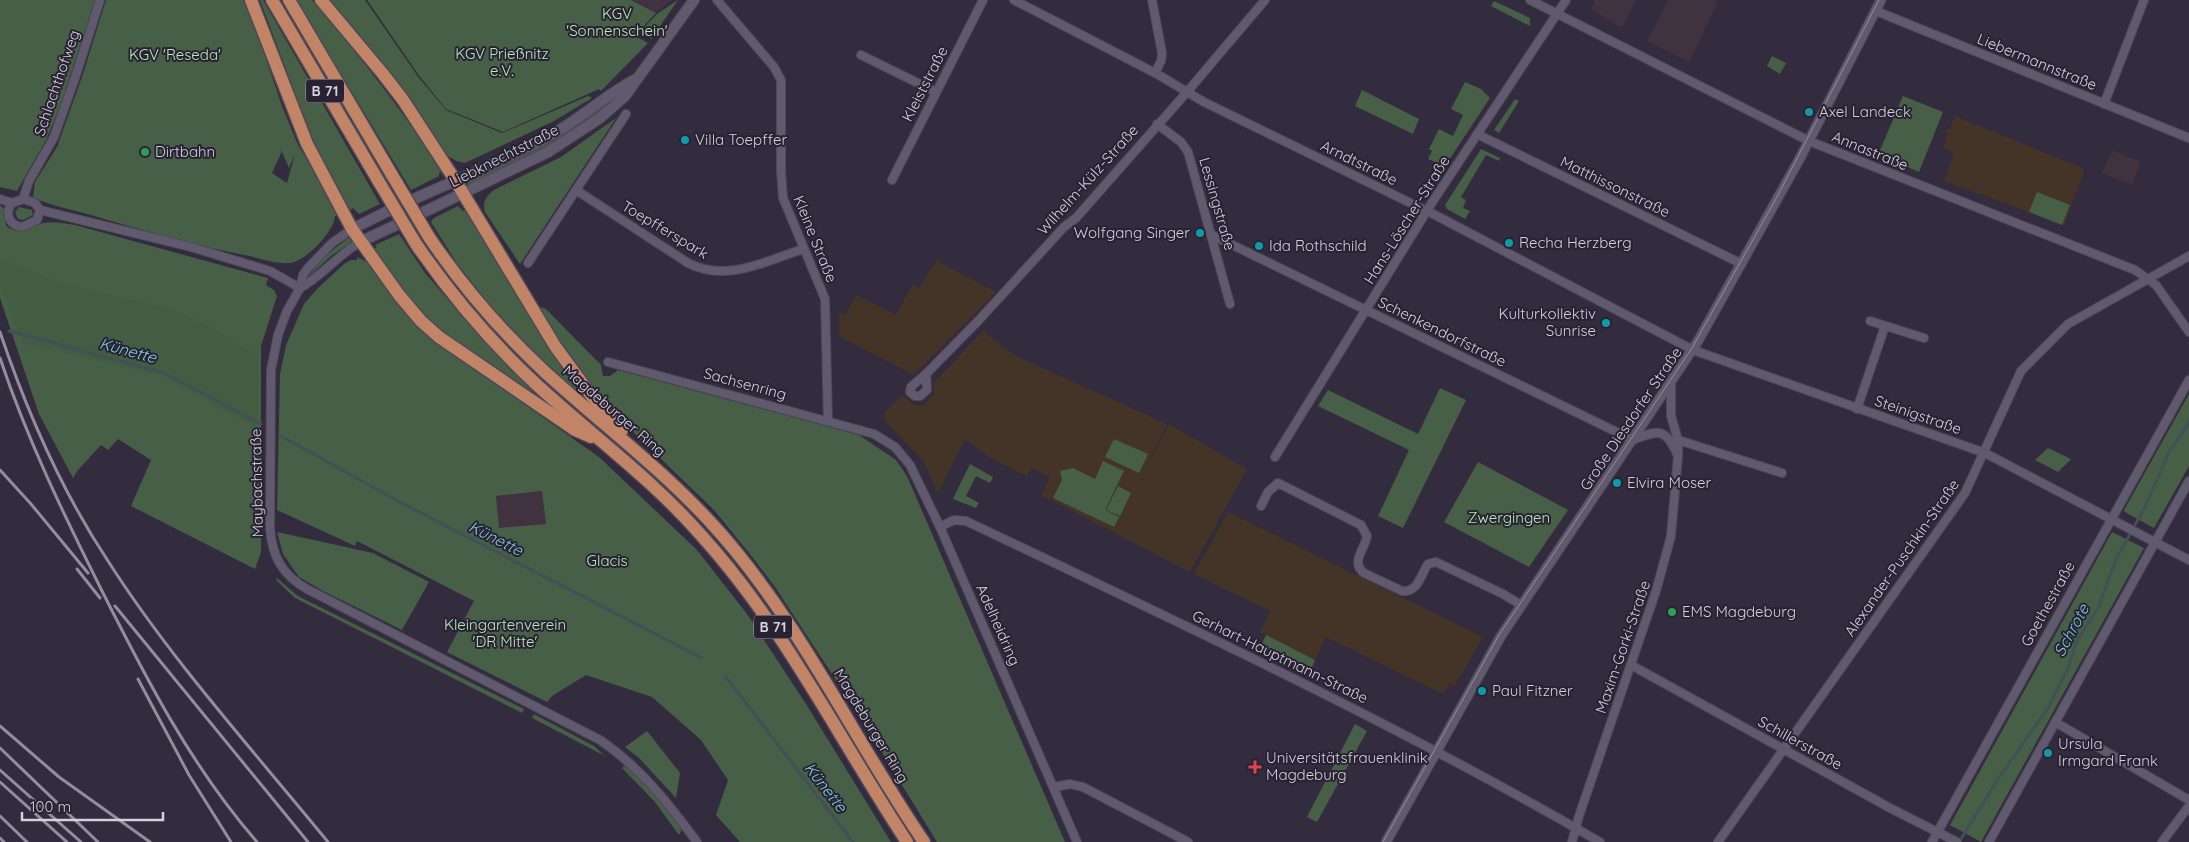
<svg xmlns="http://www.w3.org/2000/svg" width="2189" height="842" viewBox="0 0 2189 842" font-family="Quicksand,sans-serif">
	<rect width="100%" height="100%" fill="#322c3e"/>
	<g fill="#40323f">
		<polygon points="631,0 672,0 656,13"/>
		<polygon points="1593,0 1636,0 1622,28 1591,9 1595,2"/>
		<polygon points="1668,0 1714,0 1718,2 1689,62 1647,41"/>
		<polygon points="2112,150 2141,162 2132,185 2102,173"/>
		<polygon points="543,491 546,524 499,529 496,496"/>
	</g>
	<g fill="#433427">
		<polygon points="1955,116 2085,169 2064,225 1944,181 1954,153 1943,148 1948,134 1945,133 1947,129 1950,130"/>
		<polygon points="936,260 996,292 914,375 839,336 839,312 846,314 856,295 896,315 912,285 919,288"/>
		<polygon points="983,331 1016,356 1167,424 1138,486 1169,424 1247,469 1190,572 1041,495 1050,477 1032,468 1027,476 989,457 965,439 938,493 923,461 884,420 885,412 902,395 913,404 922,406 934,394 933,383"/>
		<polygon points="1228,512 1483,637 1455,686 1449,684 1443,694 1326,637 1315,660 1260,632 1270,611 1194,574"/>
	</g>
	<g fill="#475f46" fill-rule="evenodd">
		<polygon points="0,0 95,0 60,107 46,140 17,191 0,187"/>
		<path d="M106 0H243L254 23 282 106 298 145 336 208 338 216H335C334 232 306 261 290 263 276 264 262 259 249 256 197 246 145 231 94 216 74 210 51 206 33 197L35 182 57 147 83 74ZM279 145 289 168 295 154 287 183 272 173 282 151Z"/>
		<polygon points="260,0 263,0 380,204 359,214 353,208 350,210 318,152 306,123"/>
		<path d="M296 0H312C359 55 403 111 442 171L439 173V176L411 190Z"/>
		<polygon points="327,0 365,0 419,78 446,110 502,133 588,96 592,98 554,121 465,163 456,161 445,154"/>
		<polygon points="367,0 631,0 656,13 635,36 648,43 601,91 599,89 503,132 446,109 420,77"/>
		<polygon points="678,0 651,39 640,32 657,14"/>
		<polygon points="1494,1 1530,18 1530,26 1491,6"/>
		<polygon points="1772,56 1786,63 1780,74 1767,66"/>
		<polygon points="1465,82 1481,89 1490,98 1445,166 1428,159 1432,151 1429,149 1439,129 1453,136 1463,115 1451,109"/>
		<polygon points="1362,90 1419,119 1413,134 1355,106"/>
		<polygon points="1903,96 1943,112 1919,172 1878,155"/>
		<polygon points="1515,99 1519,101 1499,133 1494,130"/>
		<polygon points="604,106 606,107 590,120 546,149 468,185 467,184 468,181 548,143"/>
		<path d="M616 118 520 264 485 212C482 202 486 196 494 190L561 157Z"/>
		<polygon points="1481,149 1500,158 1499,161 1486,155 1461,197 1466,200 1463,208 1470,211 1465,219 1447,209 1445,205"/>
		<polygon points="2037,192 2070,205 2062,225 2029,212"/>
		<path d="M0 205 4 209 6 226C22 237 28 226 43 223 54 221 64 223 75 225L268 278 266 285 274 290 277 296 261 346V552L255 569 131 506 151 460 118 439 108 450 101 445 78 470 73 478 39 414 0 298Z"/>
		<polygon points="458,206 463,211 466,209 544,340 582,396 534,352 493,309 458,265 431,222 434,218"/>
		<polygon points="19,207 32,210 33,215 23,220 18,219 15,212"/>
		<polygon points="399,234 425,273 470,325 536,394 471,353 431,322 401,289 373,249 377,247 375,245"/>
		<polygon points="348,238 351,239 351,242 331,256 307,278 324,257"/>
		<path d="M357 257 369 263 410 319 436 342 599 457 697 550 747 614 806 704 891 842H740L716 815 728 780 701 740 652 697 586 675 552 696 547 702 447 652 474 601 357 541 355 546 277 510 280 374 286 345 304 304 316 290 344 264 351 260H357ZM542 491 546 524 499 528 496 496Z"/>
		<polygon points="534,305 546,309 601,365 603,376 610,376 618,370 859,435 896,460 907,476 1065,842 937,842 864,723 775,587 753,558 714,510 637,436 597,394"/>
		<polygon points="1440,388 1466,400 1403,528 1378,516 1409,450 1318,406 1328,390 1418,434"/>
		<polygon points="2189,394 2189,466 2154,528 2125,512 2124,510"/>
		<polygon points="1114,439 1148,454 1139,473 1105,457"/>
		<polygon points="2048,448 2071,459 2058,472 2035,460"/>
		<polygon points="1103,461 1124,471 1105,510 1119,517 1114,527 1053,498 1062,480 1060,471 1073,468 1095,479"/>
		<polygon points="1478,462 1568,510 1529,567 1444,522"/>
		<polygon points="970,464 993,477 990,483 976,476 966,496 979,503 976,508 953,499"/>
		<polygon points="1118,486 1131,493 1120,516 1106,510"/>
		<polygon points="277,532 373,553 429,582 402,630 323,591 299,577 283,554"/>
		<polygon points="2112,532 2144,548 1981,842 1950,825"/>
		<polygon points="277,578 298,596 524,709 522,713 295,598 276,580"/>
		<polygon points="1266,635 1315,660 1311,670 1261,646"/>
		<polygon points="534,714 594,746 605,756 532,718"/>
		<polygon points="1355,724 1367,731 1317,822 1307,817"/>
		<polygon points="647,731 680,773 676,798 639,758 625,747"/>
		<path d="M624 766C647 777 667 809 682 829L679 835 655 802 622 768Z"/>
	</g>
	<polygon fill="#435d42" points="6,260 57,282 174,310 195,319 195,322 199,325 202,322 258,356 257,428 163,376 22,343 0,283 0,261"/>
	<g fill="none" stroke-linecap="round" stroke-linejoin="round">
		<g stroke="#425158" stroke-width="3">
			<polyline points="9,331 164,373 261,424"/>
			<polyline points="281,436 400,502 702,658"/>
			<polyline points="725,676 853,842"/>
			<polyline points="1959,842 1998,779 2048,708 2068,668 2076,643 2099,606 2116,559 2145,507 2169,452 2189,422"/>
		</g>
		<g stroke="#4e4958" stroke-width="10">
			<g id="minor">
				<polyline points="717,0 774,67 781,80 781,171 783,198 825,299 828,421"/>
				<polyline points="1014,0 1157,74 1204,102 1435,215 1693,350 1985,453 2189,560"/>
				<polyline points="1152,0 1162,53 1161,61 1155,73"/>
				<polyline points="1530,0 1809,141 2135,270 2156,285 2189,332"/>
				<polyline points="1876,11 2189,138"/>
				<polyline points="861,55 936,92"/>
				<polyline points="2104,104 2144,0"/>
				<polyline points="1157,124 1181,142 1188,152 1230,304"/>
				<polyline points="1477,134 1742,264"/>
				<polyline points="892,180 983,0"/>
				<path d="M576 190 688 263C726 283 766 261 803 249"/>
				<polyline points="0,199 12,203"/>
				<polyline points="23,199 29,181 54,137 75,78 100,0"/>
				<path d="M23 199 35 203 40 210 37 220 22 227C9 225 4 214 12 203Z"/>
				<polyline points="40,210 191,247 270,271 300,288"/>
				<path d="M352 229 332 243 308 268 303 275 300 288 287 311 278 335 271 370 270 528C272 556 282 575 307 589L600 740C641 768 668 803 697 842"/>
				<path d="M1212 235 1633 440C1659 429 1666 428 1678 456"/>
				<polyline points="528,263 626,114"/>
				<path d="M300 288C322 276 338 255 360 242"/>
				<polyline points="1870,321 1924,338"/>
				<polyline points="608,362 874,434 895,447 910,465 940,527 1077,842"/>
				<polyline points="926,374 979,320 1064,227 1076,218 1187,92 1265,0"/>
				<polygon points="926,374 927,390 920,396 915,396 910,392 911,387"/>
				<polyline points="1857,409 1885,326"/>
				<polyline points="1678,440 1782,473"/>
				<polyline points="1275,457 1433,201 1566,0"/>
				<path d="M1261 506 1268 492 1278 483 1361 525 1367 536C1365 549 1350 562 1364 573L1402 591C1418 593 1421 574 1428 564L1436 562 1503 594 1521 605"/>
				<path d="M940 527 954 520 966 521C1180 623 1395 723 1600 842"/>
				<polyline points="1631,665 1890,808 1957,842"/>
				<polyline points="2055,722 2189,800"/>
				<polyline points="1054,787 1070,784 1083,787 1188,842"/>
				<polyline points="1572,842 1579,816 1656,591 1671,536 1678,456 1678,440 1671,416 1671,384"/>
				<polyline points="1718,842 1965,493 2021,371 2068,324 2189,256"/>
				<polyline points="1932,842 2189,380"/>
				<polyline points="1989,842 2189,481"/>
				<polyline points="2162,842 2189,806"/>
			</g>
		</g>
		<g stroke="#4e4958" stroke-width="11">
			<polyline id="tertiary" points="1386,842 1501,636 1698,341 1799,160 1881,0"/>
		</g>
		<g stroke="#4e4958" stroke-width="12">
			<g id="secondary">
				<path d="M414 199C460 178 509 159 553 134 583 117 607 94 636 79"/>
				<polyline points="422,213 548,152 600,118 625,96 694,0"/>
				<polyline points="352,229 388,211"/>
				<polyline points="360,242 396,225"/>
			</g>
		</g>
		<g stroke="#4e4958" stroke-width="15">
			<g id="trunk">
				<polyline points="251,0 307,144 352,229 399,295 421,321 439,337 575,430 591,437"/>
				<polyline points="272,0 379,182"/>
				<polyline points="289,0 392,175"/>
				<polyline points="321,0 383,74 403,100 455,180 555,346 593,398 622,430"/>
				<path d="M429 237C462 286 501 331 545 372 604 426 669 474 722 535 803 628 855 741 924 842"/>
				<path d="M416 244C451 295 491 342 536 384 590 434 651 478 700 534 784 626 839 739 907 842"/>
			</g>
		</g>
		<use href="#minor" stroke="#615a6e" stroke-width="8"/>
		<use href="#tertiary" stroke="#615a6e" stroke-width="9"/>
		<use href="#secondary" stroke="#615a6e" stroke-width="10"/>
		<use href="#trunk" stroke="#c18467" stroke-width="12"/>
		<polyline stroke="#938e9c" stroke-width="1" points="1383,842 1499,635 1692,348 1777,197 1879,0"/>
		<g stroke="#938e9c" stroke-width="3">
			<path d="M0 332C27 412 61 490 108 561 172 661 253 750 328 842"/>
			<path d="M0 358C27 439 64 515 102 591 147 680 191 766 257 842"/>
			<polyline points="0,470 31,504 88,573"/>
			<polyline points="77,569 100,598"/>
			<polyline points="115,606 308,842"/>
			<polyline points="138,679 189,775 231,842"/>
			<polyline points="0,726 59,777 150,842"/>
			<polyline points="0,748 98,842"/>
			<polyline points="0,770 81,842"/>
			<polyline points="0,782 67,842"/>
			<polyline points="0,816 27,842"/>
			<polyline points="0,838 4,842"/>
		</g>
		<g stroke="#4e4958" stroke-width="15" stroke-linecap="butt">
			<g id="trunk-bridge">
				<polyline points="392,175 429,237"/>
				<polyline points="379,182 416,244"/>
			</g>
		</g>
		<use href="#trunk-bridge" stroke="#c18467" stroke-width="12"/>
	</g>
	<g fill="#0f9aa8" stroke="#282233" stroke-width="2">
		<circle cx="1809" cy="112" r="5"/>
		<circle cx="685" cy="140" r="5"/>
		<circle cx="1200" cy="233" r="5"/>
		<circle cx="1509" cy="243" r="5"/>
		<circle cx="1259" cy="246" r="5"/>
		<circle cx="1606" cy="323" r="5"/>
		<circle cx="1617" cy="483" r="5"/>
		<circle cx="1482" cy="691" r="5"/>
		<circle cx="2048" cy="753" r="5"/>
	</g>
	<g fill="#2e9e5b" stroke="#282233" stroke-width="2">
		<circle cx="145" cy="152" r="5"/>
		<circle cx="1672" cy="612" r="5"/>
	</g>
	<path fill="#e0444e" stroke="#282233" stroke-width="2" d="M1252.5 759.5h5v5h5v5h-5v5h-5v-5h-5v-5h5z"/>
	<g text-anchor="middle" stroke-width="4" stroke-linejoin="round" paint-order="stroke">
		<g fill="#282233" stroke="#a09ca9" stroke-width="1">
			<rect x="306" y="79.5" width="38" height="23" rx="4"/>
			<rect x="754" y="615.5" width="38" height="23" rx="4"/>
		</g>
		<g font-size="14" font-weight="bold" fill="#d4d0dc">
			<text x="325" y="96">B 71</text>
			<text x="773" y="632">B 71</text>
		</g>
		<g font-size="15" fill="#bae9b7" stroke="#282233">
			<text x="617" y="19">KGV<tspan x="617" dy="17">'Sonnenschein'</tspan></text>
			<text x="502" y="59">KGV Prießnitz<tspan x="502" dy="17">e.V.</tspan></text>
			<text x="175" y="60">KGV 'Reseda'</text>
			<text x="1509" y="523">Zwergingen</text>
			<text x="607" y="566">Glacis</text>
			<text x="505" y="630">Kleingartenverein<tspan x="505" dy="17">'DR Mitte'</tspan></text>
		</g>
		<g font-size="15" fill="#d4d0dc" stroke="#282233">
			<text transform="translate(2037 62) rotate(22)" y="5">Liebermannstraße</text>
			<text transform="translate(57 83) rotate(-71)" y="5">Schlachthofweg</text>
			<text transform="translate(925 84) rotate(-63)" y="5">Kleiststraße</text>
			<text transform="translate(1870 151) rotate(22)" y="5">Annastraße</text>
			<text transform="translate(504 156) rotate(-27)" y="5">Liebknechtstraße</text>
			<text transform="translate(1359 163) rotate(26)" y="5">Arndtstraße</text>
			<text transform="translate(1088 180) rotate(-48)" y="5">Wilhelm-Külz-Straße</text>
			<text transform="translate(1615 187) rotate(26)" y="5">Matthissonstraße</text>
			<text transform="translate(1217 204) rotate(74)" y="5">Lessingstraße</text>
			<text transform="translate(1407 220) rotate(-58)" y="5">Hans-Löscher-Straße</text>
			<text transform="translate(665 230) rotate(31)" y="5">Toepfferspark</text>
			<text transform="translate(815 239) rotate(68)" y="5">Kleine Straße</text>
			<text transform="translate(1442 332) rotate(26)" y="5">Schenkendorfstraße</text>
			<text transform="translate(745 384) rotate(15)" y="5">Sachsenring</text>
			<text transform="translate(614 411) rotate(41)" y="5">Magdeburger Ring</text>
			<text transform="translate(1918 415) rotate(19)" y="5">Steinigstraße</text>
			<text transform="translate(1631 419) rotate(-56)" y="5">Große Diesdorfer Straße</text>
			<text transform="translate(257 483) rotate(-91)" y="5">Maybachstraße</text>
			<text transform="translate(1902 558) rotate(-55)" y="5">Alexander-Puschkin-Straße</text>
			<text transform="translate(2048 604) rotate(-61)" y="5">Goethestraße</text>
			<text transform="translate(998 625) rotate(66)" y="5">Adelheidring</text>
			<text transform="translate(1623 647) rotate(-71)" y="5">Maxim-Gorki-Straße</text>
			<text transform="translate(1280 657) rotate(26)" y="5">Gerhart-Hauptmann-Straße</text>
			<text transform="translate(871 726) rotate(59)" y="5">Magdeburger Ring</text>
			<text transform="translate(1800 743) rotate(29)" y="5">Schillerstraße</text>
		</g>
		<g font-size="15" fill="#d4d0dc" stroke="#282233" text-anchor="start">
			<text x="1819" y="117">Axel Landeck</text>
			<text x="695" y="145">Villa Toepffer</text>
			<text x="155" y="157">Dirtbahn</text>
			<text x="1190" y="238" text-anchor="end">Wolfgang Singer</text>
			<text x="1519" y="248">Recha Herzberg</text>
			<text x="1269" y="251">Ida Rothschild</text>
			<text x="1596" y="319" text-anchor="end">Kulturkollektiv<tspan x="1596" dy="17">Sunrise</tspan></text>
			<text x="1627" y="488">Elvira Moser</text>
			<text x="1682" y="617">EMS Magdeburg</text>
			<text x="1492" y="696">Paul Fitzner</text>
			<text x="2058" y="749">Ursula<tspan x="2058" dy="17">Irmgard Frank</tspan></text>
			<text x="1266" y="763">Universitätsfrauenklinik<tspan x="1266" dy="17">Magdeburg</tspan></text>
		</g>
		<g font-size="16" font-style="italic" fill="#7ccede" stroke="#282233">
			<text transform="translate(128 350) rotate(15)" y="6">Künette</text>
			<text transform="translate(496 538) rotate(27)" y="6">Künette</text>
			<text transform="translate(2071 630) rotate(-62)" y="6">Schrote</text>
			<text transform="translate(826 787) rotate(52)" y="6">Künette</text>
		</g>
	</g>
	<path d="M22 812v8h141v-8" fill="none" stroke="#d4d0dc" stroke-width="2.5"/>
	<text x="30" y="812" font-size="15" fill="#d4d0dc" stroke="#282233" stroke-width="4" paint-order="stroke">100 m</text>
</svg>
